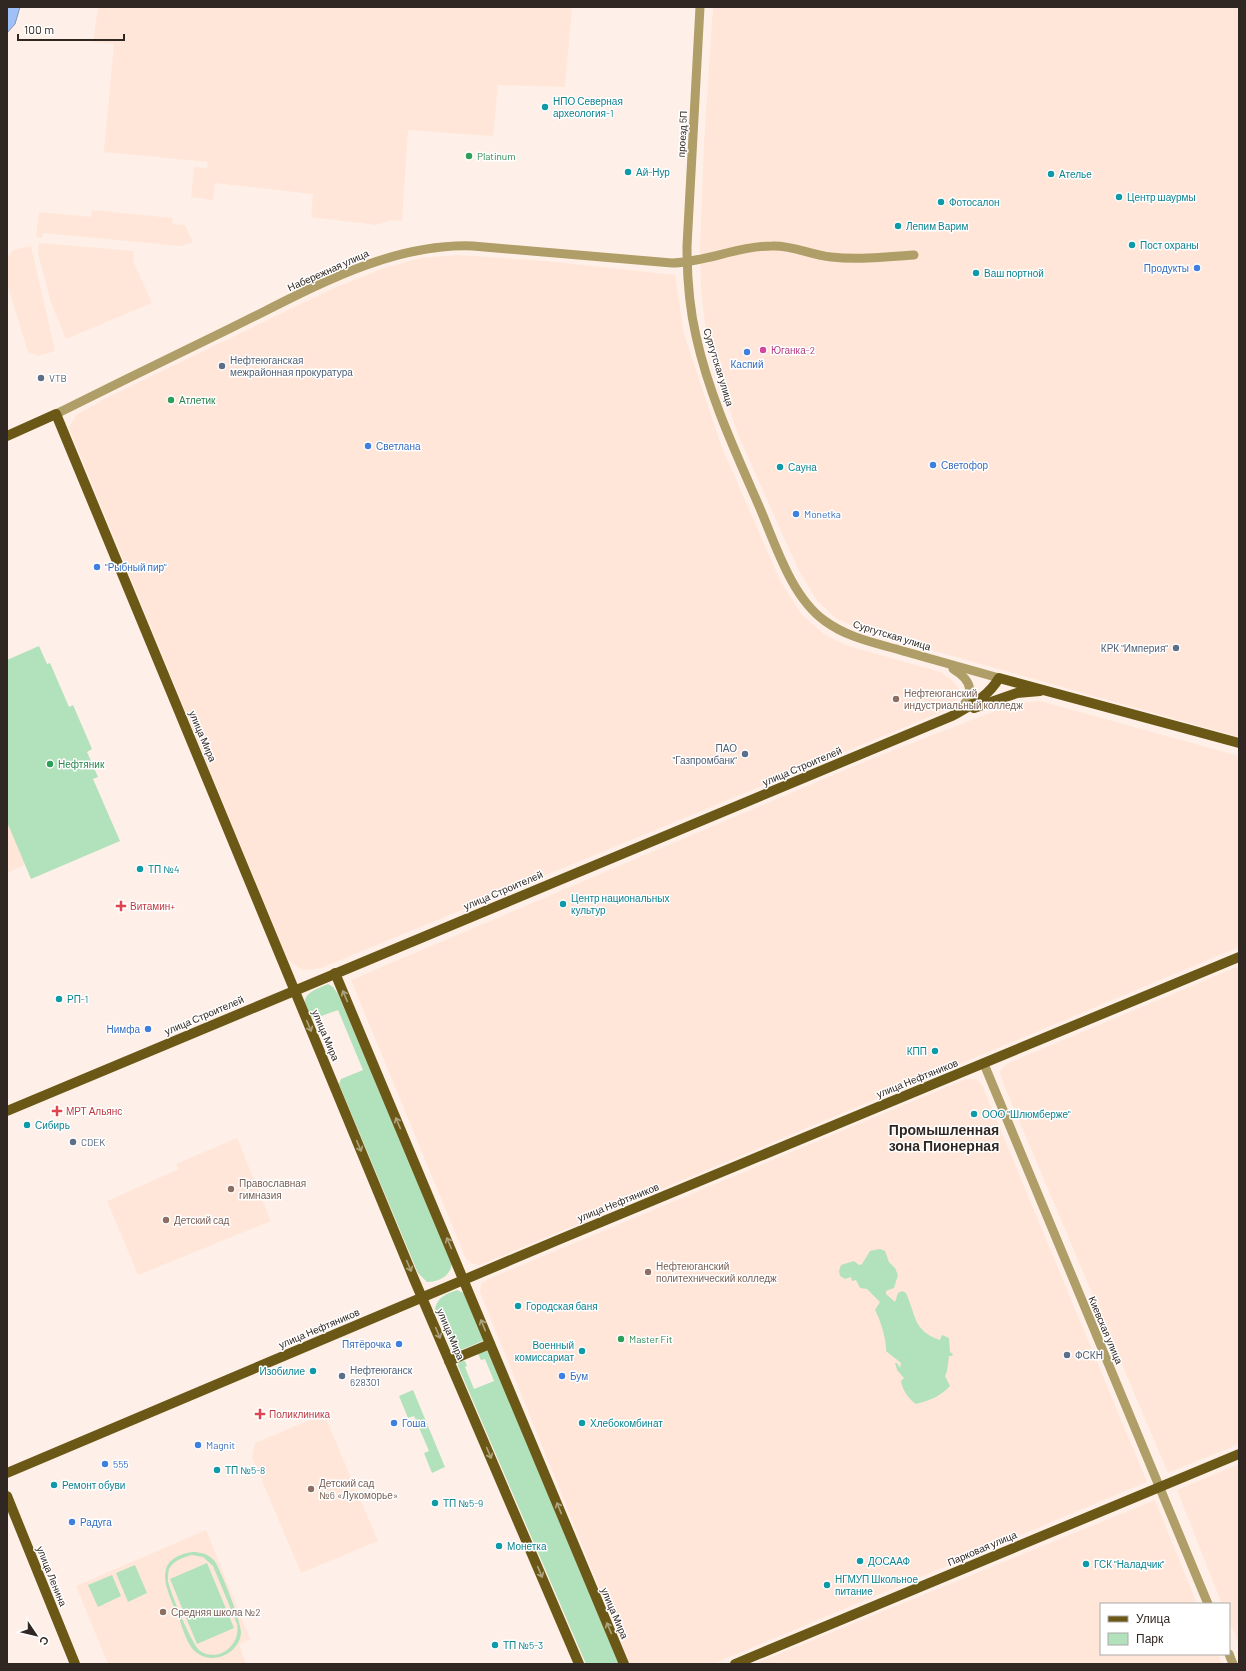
<svg xmlns="http://www.w3.org/2000/svg" width="1246" height="1671" viewBox="0 0 1246 1671" font-family="Barlow,sans-serif">
	<rect width="100%" height="100%" fill="#fef0e8"/>
	<g fill="#ffe6d8">
		<polygon points="98,7 572,7 565,87 498,85 493,136 408,130 402,221 392,220 376,225 311,217 313,194 215,183 213,200 191,197 194,167 207,168 208,162 104,152 114,44 93,42"/>
		<polygon points="713,7 1236,7 1239,12 1239,737 867,632 837,619 817,601 798,569 739,437 721,385 706,332 701,290 700,249 704,143"/>
		<polygon points="92,210 173,218 172,224 185,225 193,242 181,246 43,233 42,238 36,237 39,212 91,217"/>
		<polygon points="39,243 134,251 133,261 152,303 66,339 51,303 38,253"/>
		<polygon points="31,246 55,351 38,356 28,352 7,284 7,258 13,250"/>
		<polygon points="458,255 546,261 675,275 684,334 721,445 780,580 801,614 825,635 845,645 940,672 953,681 960,690 959,698 951,708 321,968 303,970 288,960 69,428 76,415 106,398 334,288 384,268 421,258"/>
		<polygon points="1040,701 1239,756 1239,947 480,1265 473,1264 466,1259 351,980 873,758 1016,703"/>
		<polygon points="7,822 25,865 7,873"/>
		<polygon points="1239,966 1239,1444 1168,1473 1001,1078 1000,1071 1006,1064"/>
		<polygon points="966,1079 976,1079 982,1085 1147,1482 713,1664 630,1664 480,1292 481,1284 488,1279"/>
		<polygon points="237,1138 271,1221 138,1275 107,1201 179,1169 176,1164"/>
		<polygon points="324,1414 378,1541 301,1573 252,1457 255,1443"/>
		<polygon points="1239,1464 1239,1645 1229,1620 1229,1604 1222,1604 1177,1490"/>
		<polygon points="1155,1500 1197,1604 1101,1604 1101,1654 1218,1654 1222,1664 754,1664"/>
		<polygon points="206,1530 250,1639 239,1644 246,1664 108,1664 76,1586"/>
	</g>
	<g fill="#b2e2bb" fill-rule="evenodd">
		<polygon points="39,646 47,664 50,663 69,707 73,705 92,749 87,752 98,777 93,779 120,841 31,879 7,822 7,660"/>
		<path d="M328 984 333 987 338 994 452 1261C452 1275 440 1282 427 1282L418 1273 339 1084 341 1079 363 1070 338 1010 313 1019C295 997 309 992 328 984Z"/>
		<path d="M880 1249 885 1251 889 1262 895 1268 898 1275 894 1288 886 1291V1294L895 1302 898 1293 902 1291 906 1293C916 1315 913 1331 940 1340L942 1335 949 1338 950 1352 953 1354 952 1356H949L947 1371 945 1376 950 1386C941 1396 929 1401 916 1404 909 1400 902 1389 901 1381L904 1378 897 1370 895 1363H897L900 1368 901 1363 886 1351C887 1341 880 1319 875 1310L880 1302 867 1289 860 1288 856 1280 852 1281 851 1277 845 1279 840 1276 839 1271 841 1265 854 1261 859 1265 862 1264 870 1251Z"/>
		<path d="M457 1290 466 1294 485 1340 453 1353 435 1309C438 1296 447 1294 457 1290Z"/>
		<polygon points="482,1350 488,1350 619,1664 586,1664 458,1366 459,1361 465,1361 467,1366 465,1367 474,1389 494,1381 485,1359 481,1360 478,1354"/>
		<polygon points="413,1390 445,1467 432,1473 424,1453 429,1451 414,1416 408,1418 399,1396"/>
		<path d="M192 1552C201 1552 208 1554 214 1560 220 1568 243 1625 241 1634 238 1654 213 1665 197 1653 187 1646 183 1629 179 1618 168 1592 149 1559 192 1552ZM192 1555 203 1557 213 1566 237 1624C241 1645 219 1663 200 1651 192 1645 170 1592 168 1581 168 1577 168 1573 169 1569 173 1561 184 1557 192 1555Z"/>
		<polygon points="207,1563 234,1628 197,1644 170,1579"/>
		<polygon points="135,1565 147,1593 128,1602 116,1573"/>
		<polygon points="112,1575 121,1596 98,1607 88,1585"/>
	</g>
	<polygon fill="#a0c1f8" stroke="#7e93b8" points="7,7 20,7 15,24 7,33"/>
	<g fill="none" stroke-linecap="round" stroke-linejoin="round">
		<g stroke="#af9e67" stroke-width="9">
			<path d="M700 7 687 246C687 276 689 306 696 336 709 395 735 451 759 506 775 543 791 597 825 621 848 638 876 643 903 651 935 660 967 669 999 678"/>
			<path d="M56 414C114 385 173 356 231 328 307 291 386 243 473 246L672 263C706 262 738 246 772 246 792 245 811 255 831 257 858 260 887 257 914 255"/>
			<path d="M953 669C973 681 976 695 957 712"/>
			<polyline points="984,1064 1208,1604"/>
			<polyline points="1229,1654 1233,1664"/>
		</g>
		<g stroke="#6b5816" stroke-width="10">
			<polyline points="7,436 56,414 414,1279 579,1664"/>
			<polyline points="974,708 1017,693 1040,691"/>
			<polyline points="335,973 624,1664"/>
			<path d="M7 1111 952 716C971 705 988 697 999 678L1239 743"/>
			<polyline points="449,1361 490,1344"/>
			<polyline points="7,1473 558,1240 1239,957"/>
			<polyline points="7,1496 75,1664"/>
			<polyline points="735,1664 1239,1454"/>
		</g>
	</g>
	<defs><path id="oneway-shaft" d="M-6 0H5M1.5-3L5.5 0L1.5 3" fill="none" stroke-width="1.6" stroke-linecap="round" stroke-linejoin="round"/></defs>
	<g stroke="#aea37f">
		<use href="#oneway-shaft" transform="translate(345 996) rotate(-113)"/>
		<use href="#oneway-shaft" transform="translate(309 1026) rotate(67)"/>
		<use href="#oneway-shaft" transform="translate(398 1123) rotate(-113)"/>
		<use href="#oneway-shaft" transform="translate(359 1146) rotate(67)"/>
		<use href="#oneway-shaft" transform="translate(449 1243) rotate(-113)"/>
		<use href="#oneway-shaft" transform="translate(409 1266) rotate(67)"/>
		<use href="#oneway-shaft" transform="translate(483 1325) rotate(-112)"/>
		<use href="#oneway-shaft" transform="translate(438 1333) rotate(67)"/>
		<use href="#oneway-shaft" transform="translate(489 1453) rotate(67)"/>
		<use href="#oneway-shaft" transform="translate(559 1508) rotate(-112)"/>
		<use href="#oneway-shaft" transform="translate(540 1572) rotate(67)"/>
		<use href="#oneway-shaft" transform="translate(609 1628) rotate(-113)"/>
	</g>
	<g fill="#0f9aa8" stroke="#fff" stroke-width="1.5">
		<circle cx="545" cy="107" r="4"/>
		<circle cx="628" cy="172" r="4"/>
		<circle cx="1051" cy="174" r="4"/>
		<circle cx="1119" cy="197" r="4"/>
		<circle cx="941" cy="202" r="4"/>
		<circle cx="898" cy="226" r="4"/>
		<circle cx="1132" cy="245" r="4"/>
		<circle cx="976" cy="273" r="4"/>
		<circle cx="780" cy="467" r="4"/>
		<circle cx="140" cy="869" r="4"/>
		<circle cx="563" cy="904" r="4"/>
		<circle cx="59" cy="999" r="4"/>
		<circle cx="935" cy="1051" r="4"/>
		<circle cx="974" cy="1114" r="4"/>
		<circle cx="27" cy="1125" r="4"/>
		<circle cx="518" cy="1306" r="4"/>
		<circle cx="582" cy="1351" r="4"/>
		<circle cx="313" cy="1371" r="4"/>
		<circle cx="582" cy="1423" r="4"/>
		<circle cx="217" cy="1470" r="4"/>
		<circle cx="54" cy="1485" r="4"/>
		<circle cx="435" cy="1503" r="4"/>
		<circle cx="499" cy="1546" r="4"/>
		<circle cx="860" cy="1561" r="4"/>
		<circle cx="1086" cy="1564" r="4"/>
		<circle cx="827" cy="1585" r="4"/>
		<circle cx="495" cy="1645" r="4"/>
	</g>
	<g fill="#2e9e5b" stroke="#fff" stroke-width="1.5">
		<circle cx="469" cy="156" r="4"/>
		<circle cx="171" cy="400" r="4"/>
		<circle cx="50" cy="764" r="4"/>
		<circle cx="621" cy="1339" r="4"/>
	</g>
	<g fill="#3f7fe0" stroke="#fff" stroke-width="1.5">
		<circle cx="1197" cy="268" r="4"/>
		<circle cx="747" cy="352" r="4"/>
		<circle cx="368" cy="446" r="4"/>
		<circle cx="933" cy="465" r="4"/>
		<circle cx="796" cy="514" r="4"/>
		<circle cx="97" cy="567" r="4"/>
		<circle cx="148" cy="1029" r="4"/>
		<circle cx="399" cy="1344" r="4"/>
		<circle cx="562" cy="1376" r="4"/>
		<circle cx="394" cy="1423" r="4"/>
		<circle cx="198" cy="1445" r="4"/>
		<circle cx="105" cy="1464" r="4"/>
		<circle cx="72" cy="1522" r="4"/>
	</g>
	<circle fill="#d1479c" stroke="#fff" stroke-width="1.5" cx="763" cy="350" r="4"/>
	<g fill="#5c6f8a" stroke="#fff" stroke-width="1.5">
		<circle cx="222" cy="366" r="4"/>
		<circle cx="41" cy="378" r="4"/>
		<circle cx="1176" cy="648" r="4"/>
		<circle cx="745" cy="754" r="4"/>
		<circle cx="73" cy="1142" r="4"/>
		<circle cx="1067" cy="1355" r="4"/>
		<circle cx="342" cy="1376" r="4"/>
	</g>
	<g fill="#8d6e63" stroke="#fff" stroke-width="1.5">
		<circle cx="896" cy="699" r="4"/>
		<circle cx="231" cy="1189" r="4"/>
		<circle cx="166" cy="1220" r="4"/>
		<circle cx="648" cy="1272" r="4"/>
		<circle cx="311" cy="1489" r="4"/>
		<circle cx="163" cy="1612" r="4"/>
	</g>
	<g fill="#e0444e" stroke="#fff" stroke-width="1.5">
		<path d="M119 900h4v4h4v4h-4v4h-4v-4h-4v-4h4z"/>
		<path d="M55 1105h4v4h4v4h-4v4h-4v-4h-4v-4h4z"/>
		<path d="M258 1408h4v4h4v4h-4v4h-4v-4h-4v-4h4z"/>
	</g>
	<g text-anchor="middle" stroke-width="3" stroke-linejoin="round" paint-order="stroke">
		<g font-size="10" fill="#0d838f" stroke="#fff" text-anchor="start">
			<text x="553" y="105">НПО Северная<tspan x="553" dy="12">археология-1</tspan></text>
			<text x="636" y="176">Ай-Нур</text>
			<text x="1059" y="178">Ателье</text>
			<text x="1127" y="201">Центр шаурмы</text>
			<text x="949" y="206">Фотосалон</text>
			<text x="906" y="230">Лепим Варим</text>
			<text x="1140" y="249">Пост охраны</text>
			<text x="984" y="277">Ваш портной</text>
			<text x="788" y="471">Сауна</text>
			<text x="148" y="873">ТП №4</text>
			<text x="571" y="902">Центр национальных<tspan x="571" dy="12">культур</tspan></text>
			<text x="67" y="1003">РП-1</text>
			<text x="927" y="1055" text-anchor="end">КПП</text>
			<text x="982" y="1118">ООО "Шлюмберже"</text>
			<text x="35" y="1129">Сибирь</text>
			<text x="526" y="1310">Городская баня</text>
			<text x="574" y="1349" text-anchor="end">Военный<tspan x="574" dy="12">комиссариат</tspan></text>
			<text x="305" y="1375" text-anchor="end">Изобилие</text>
			<text x="590" y="1427">Хлебокомбинат</text>
			<text x="225" y="1474">ТП №5-8</text>
			<text x="62" y="1489">Ремонт обуви</text>
			<text x="443" y="1507">ТП №5-9</text>
			<text x="507" y="1550">Монетка</text>
			<text x="868" y="1565">ДОСААФ</text>
			<text x="1094" y="1568">ГСК "Наладчик"</text>
			<text x="835" y="1583">НГМУП Школьное<tspan x="835" dy="12">питание</tspan></text>
			<text x="503" y="1649">ТП №5-3</text>
		</g>
		<g font-size="10" fill="#302722" stroke="#fff">
			<text transform="translate(682 134) rotate(-87)" y="4">проезд 5П</text>
			<text transform="translate(328 270) rotate(-24)" y="4">Набережная улица</text>
			<text transform="translate(719 367) rotate(73)" y="4">Сургутская улица</text>
			<text transform="translate(892 635) rotate(17)" y="4">Сургутская улица</text>
			<text transform="translate(203 736) rotate(67)" y="4">улица Мира</text>
			<text transform="translate(802 766) rotate(-23)" y="4">улица Строителей</text>
			<text transform="translate(503 890) rotate(-23)" y="4">улица Строителей</text>
			<text transform="translate(204 1015) rotate(-23)" y="4">улица Строителей</text>
			<text transform="translate(326 1035) rotate(67)" y="4">улица Мира</text>
			<text transform="translate(917 1078) rotate(-22)" y="4">улица Нефтяников</text>
			<text transform="translate(618 1202) rotate(-22)" y="4">улица Нефтяников</text>
			<text transform="translate(319 1328) rotate(-23)" y="4">улица Нефтяников</text>
			<text transform="translate(1106 1330) rotate(67)" y="4">Киевская улица</text>
			<text transform="translate(451 1334) rotate(67)" y="4">улица Мира</text>
			<text transform="translate(982 1548) rotate(-23)" y="4">Парковая улица</text>
			<text transform="translate(52 1576) rotate(68)" y="4">улица Ленина</text>
			<text transform="translate(615 1613) rotate(67)" y="4">улица Мира</text>
		</g>
		<g font-size="10" fill="#27864d" stroke="#fff" text-anchor="start">
			<text x="477" y="160">Platinum</text>
			<text x="179" y="404">Атлетик</text>
			<text x="58" y="768">Нефтяник</text>
			<text x="629" y="1343">Master Fit</text>
		</g>
		<g font-size="10" fill="#366cbe" stroke="#fff" text-anchor="start">
			<text x="1189" y="272" text-anchor="end">Продукты</text>
			<text x="747" y="368" text-anchor="middle">Каспий</text>
			<text x="376" y="450">Светлана</text>
			<text x="941" y="469">Светофор</text>
			<text x="804" y="518">Monetka</text>
			<text x="105" y="571">"Рыбный пир"</text>
			<text x="140" y="1033" text-anchor="end">Нимфа</text>
			<text x="391" y="1348" text-anchor="end">Пятёрочка</text>
			<text x="570" y="1380">Бум</text>
			<text x="402" y="1427">Гоша</text>
			<text x="206" y="1449">Magnit</text>
			<text x="113" y="1468">555</text>
			<text x="80" y="1526">Радуга</text>
		</g>
		<g font-size="10" fill="#b23c85" stroke="#fff" text-anchor="start">
			<text x="771" y="354">Юганка-2</text>
		</g>
		<g font-size="10" fill="#4e5e75" stroke="#fff" text-anchor="start">
			<text x="230" y="364">Нефтеюганская<tspan x="230" dy="12">межрайонная прокуратура</tspan></text>
			<text x="49" y="382">VTB</text>
			<text x="1168" y="652" text-anchor="end">КРК "Империя"</text>
			<text x="737" y="752" text-anchor="end">ПАО<tspan x="737" dy="12">"Газпромбанк"</tspan></text>
			<text x="81" y="1146">CDEK</text>
			<text x="1075" y="1359">ФСКН</text>
			<text x="350" y="1374">Нефтеюганск<tspan x="350" dy="12">628301</tspan></text>
		</g>
		<g font-size="10" fill="#785e54" stroke="#fff" text-anchor="start">
			<text x="904" y="697">Нефтеюганский<tspan x="904" dy="12">индустриальный колледж</tspan></text>
			<text x="239" y="1187">Православная<tspan x="239" dy="12">гимназия</tspan></text>
			<text x="174" y="1224">Детский сад</text>
			<text x="656" y="1270">Нефтеюганский<tspan x="656" dy="12">политехнический колледж</tspan></text>
			<text x="319" y="1487">Детский сад<tspan x="319" dy="12">№6 «Лукоморье»</tspan></text>
			<text x="171" y="1616">Средняя школа №2</text>
		</g>
		<g font-size="10" fill="#be3a42" stroke="#fff" text-anchor="start">
			<text x="130" y="910">Витамин+</text>
			<text x="66" y="1115">МРТ Альянс</text>
			<text x="269" y="1418">Поликлиника</text>
		</g>
		<g font-size="14" font-weight="bold" fill="#302722" stroke="#fff">
			<text x="944" y="1135">Промышленная<tspan x="944" dy="16">зона Пионерная</tspan></text>
		</g>
	</g>
	<rect width="1246" height="1671" fill="none" stroke="#302722" stroke-width="16"/>
	<rect x="1100" y="1603" width="130" height="52" fill="#ffffff" stroke="#aca9a7"/>
	<rect x="1108" y="1616" width="20" height="6" fill="#6b5816" stroke="#aca9a7"/>
	<text x="1136" y="1623" font-size="12" fill="#302722">Улица</text>
	<rect x="1108" y="1633" width="20" height="12" fill="#b2e2bb" stroke="#aca9a7"/>
	<text x="1136" y="1643" font-size="12" fill="#302722">Парк</text>
	<g transform="translate(36 1635) rotate(125)" stroke="#ffffff" stroke-width="3" paint-order="stroke">
	<path d="M0-3L7 15L0 10L-7 15Z" fill="#302722"/>
	<text y="-6" font-size="11" font-weight="bold" text-anchor="middle" fill="#302722">С</text>
	</g>
	<path d="M18 34v6h106v-6" fill="none" stroke="#302722" stroke-width="2"/>
	<text x="24" y="34" font-size="12" fill="#302722" stroke="#ffffff" stroke-width="3" paint-order="stroke">100 m</text>
</svg>
